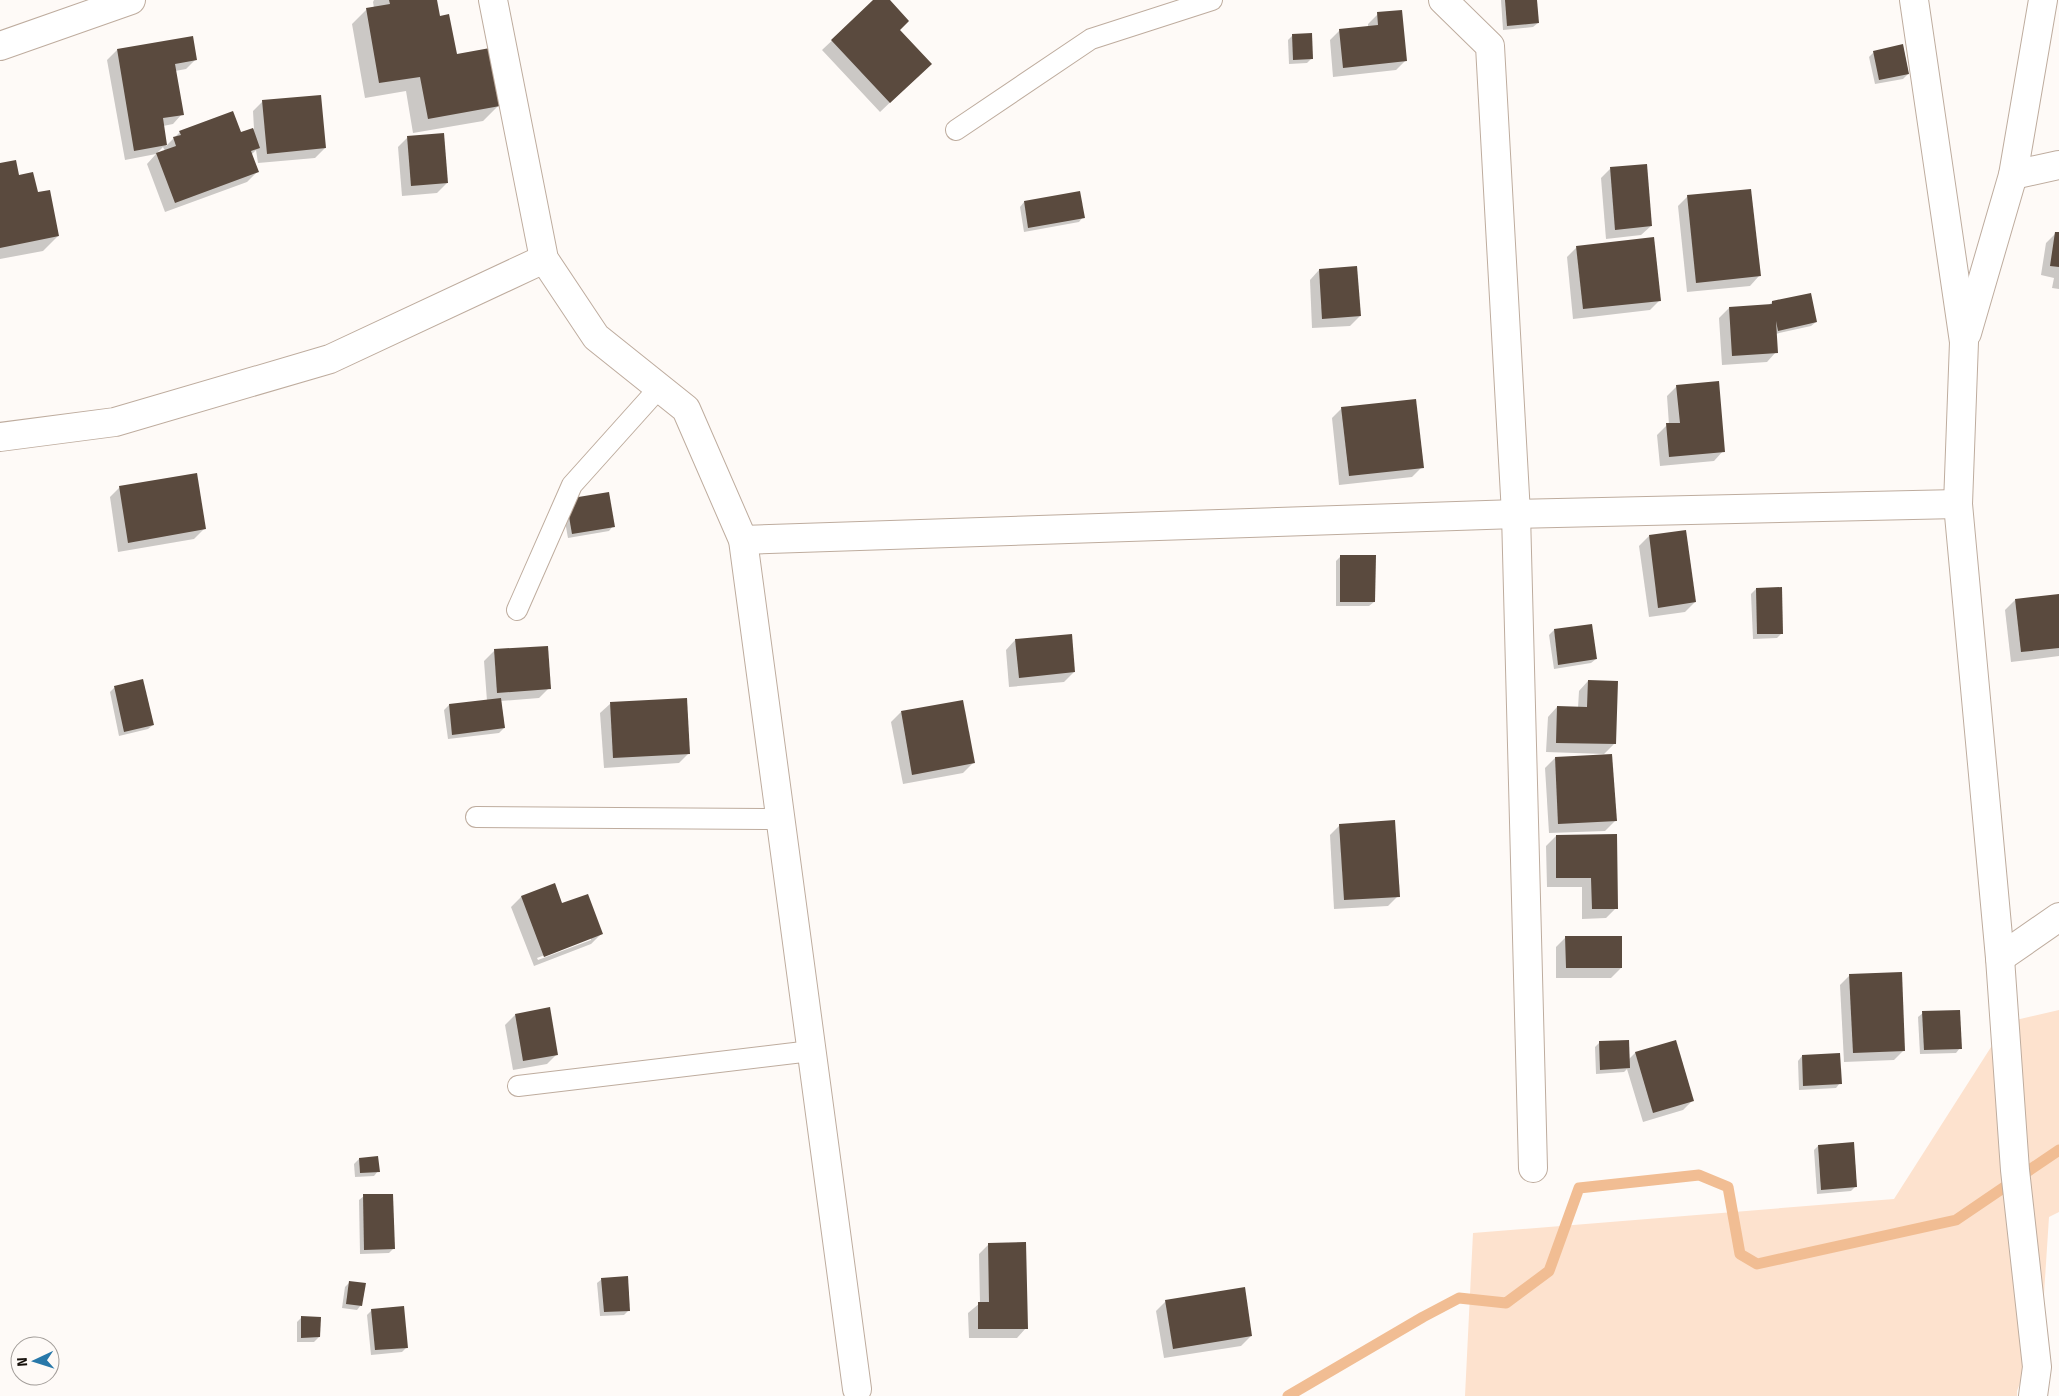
<svg xmlns="http://www.w3.org/2000/svg" width="2059" height="1396" viewBox="0 0 2059 1396" font-family="'Fira Sans',sans-serif">
	<rect width="100%" height="100%" fill="#fefaf7"/>
	<polygon fill="#fde2ce" points="2059,1010 2059,1212 2049,1217 2042,1325 2017,1391 2017,1396 1465,1396 1473,1233 1894,1199 2007,1022"/>
	<g fill="#0003" fill-rule="evenodd">
		<polygon points="374,0 436,0 439,17 456,55 498,106 483,121 413,133 406,91 365,98 352,24 367,9 374,8 373,2"/>
		<polygon points="875,0 888,0 899,30 921,73 880,112 822,50"/>
		<polygon points="1501,0 1536,0 1538,23 1533,27 1503,30"/>
		<polygon points="1378,14 1406,60 1396,70 1333,77 1330,40 1339,31 1368,28 1368,24"/>
		<polygon points="1293,35 1312,58 1307,63 1289,64 1288,40"/>
		<path d="M117 50 196 59 186 69 175 71 182 114 173 124 163 126 166 146 180 132 240 134 254 129 253 111 263 101 325 148 315 158 258 163 256 150 251 155 257 172 247 182 165 212 147 164 156 154 125 160 107 60ZM163 147 165 151 156 154Z"/>
		<polygon points="1874,52 1908,74 1903,79 1875,84 1869,57"/>
		<polygon points="408,137 447,183 437,193 402,196 398,147"/>
		<polygon points="0,165 18,176 37,194 58,236 43,251 0,259"/>
		<polygon points="1611,168 1651,226 1641,235 1606,239 1601,178"/>
		<polygon points="1688,196 1759,276 1750,286 1687,292 1678,206"/>
		<polygon points="1024,202 1083,217 1079,222 1024,232 1020,207"/>
		<polygon points="2056,233 2059,233 2059,289 2052,288 2054,278 2041,275 2046,243"/>
		<polygon points="1577,247 1660,300 1650,310 1573,319 1567,257"/>
		<polygon points="1319,270 1360,316 1350,326 1312,328 1310,280"/>
		<polygon points="1772,302 1816,322 1811,326 1775,334 1776,352 1767,362 1722,365 1719,318 1729,308 1769,305"/>
		<polygon points="1677,386 1723,451 1714,461 1660,466 1657,435 1667,425 1669,425 1667,396"/>
		<polygon points="1342,408 1422,467 1412,477 1339,485 1332,418"/>
		<polygon points="120,487 204,529 194,539 118,552 110,497"/>
		<polygon points="562,505 613,526 609,531 568,538"/>
		<polygon points="1649,536 1695,602 1685,612 1649,617 1639,546"/>
		<polygon points="1341,556 1374,602 1369,606 1336,606 1336,561"/>
		<polygon points="1756,589 1782,633 1777,638 1753,639 1751,594"/>
		<polygon points="2059,595 2059,656 2011,662 2005,610 2015,600"/>
		<polygon points="1591,625 1596,659 1591,663 1554,669 1549,635 1554,630"/>
		<polygon points="1015,640 1074,672 1064,682 1009,687 1006,650"/>
		<polygon points="494,651 549,688 539,698 500,701 504,728 499,733 448,739 444,710 449,705 487,701 484,661"/>
		<polygon points="142,681 153,725 148,729 119,736 110,692 114,688"/>
		<polygon points="1588,681 1614,744 1604,754 1546,752 1548,717 1557,707 1578,708 1579,691"/>
		<polygon points="610,704 689,753 679,763 604,768 600,713"/>
		<polygon points="901,712 973,763 963,773 903,784 891,722"/>
		<polygon points="1555,758 1615,821 1605,831 1549,833 1545,768"/>
		<polygon points="1340,825 1398,896 1388,906 1334,909 1330,835"/>
		<polygon points="1556,836 1616,908 1606,918 1582,919 1582,887 1547,887 1546,846"/>
		<path d="M554 885 562 905 601 934 591 944 534 966 511 907 521 897ZM591 937V940L538 960 537 958Z"/>
		<polygon points="1566,937 1621,968 1611,978 1556,978 1556,947"/>
		<polygon points="1850,975 1904,1050 1894,1060 1844,1062 1840,985"/>
		<polygon points="1923,1013 1960,1048 1956,1053 1920,1054 1918,1017"/>
		<polygon points="515,1015 557,1054 547,1064 513,1070 505,1025"/>
		<polygon points="1675,1041 1693,1100 1683,1110 1643,1122 1627,1069 1624,1072 1596,1074 1595,1047 1600,1042 1628,1060 1635,1053"/>
		<polygon points="1802,1056 1840,1083 1836,1088 1799,1090 1798,1061"/>
		<polygon points="1818,1146 1856,1186 1851,1191 1817,1194 1814,1150"/>
		<polygon points="359,1159 378,1171 374,1176 355,1177 354,1164"/>
		<polygon points="364,1196 393,1249 389,1253 360,1254 359,1200"/>
		<polygon points="989,1244 1026,1328 1017,1338 969,1338 968,1313 980,1303 979,1254"/>
		<polygon points="602,1279 629,1310 624,1315 600,1316 597,1283"/>
		<polygon points="350,1282 361,1305 357,1310 342,1308 345,1287"/>
		<polygon points="1166,1301 1251,1336 1241,1346 1164,1358 1156,1311"/>
		<polygon points="372,1310 407,1347 402,1352 371,1355 367,1315"/>
		<polygon points="302,1317 319,1337 314,1342 297,1342 297,1322"/>
	</g>
	<g fill="none" stroke-linecap="round" stroke-linejoin="round">
		<polyline stroke="#f1bd93" stroke-width="11" points="1288,1396 1423,1317 1459,1298 1506,1303 1549,1271 1579,1188 1699,1175 1728,1187 1740,1254 1757,1264 1956,1220 2059,1150"/>
	</g>
	<g fill="#5a4a3e">
		<polygon points="389,0 437,0 440,16 449,14 457,54 490,48 500,106 428,119 420,77 379,83 366,8 390,4"/>
		<polygon points="873,0 890,0 909,21 900,30 932,64 890,103 831,40"/>
		<polygon points="1505,0 1537,0 1539,23 1507,26"/>
		<polygon points="1402,10 1407,61 1343,68 1339,29 1378,25 1377,12"/>
		<polygon points="1312,33 1313,59 1293,60 1292,34"/>
		<polygon points="193,36 197,60 175,64 184,115 163,118 167,145 134,151 117,49"/>
		<polygon points="1903,44 1909,74 1879,80 1873,51"/>
		<polygon points="321,95 326,148 267,154 262,100"/>
		<polygon points="233,111 241,132 253,128 260,148 251,151 259,172 175,203 156,153 176,146 173,137 181,135 179,131"/>
		<polygon points="444,133 448,183 411,186 407,136"/>
		<polygon points="16,160 19,175 33,172 38,192 50,190 59,236 0,248 0,163"/>
		<polygon points="1647,164 1652,226 1615,230 1610,167"/>
		<polygon points="1751,189 1761,276 1696,283 1687,195"/>
		<polygon points="1080,191 1085,218 1028,228 1024,201"/>
		<polygon points="2055,232 2059,232 2059,267 2050,266"/>
		<polygon points="1654,237 1661,301 1583,309 1576,246"/>
		<polygon points="1357,266 1361,316 1322,319 1319,269"/>
		<polygon points="1811,293 1817,322 1778,331 1776,321 1778,353 1732,356 1729,307 1772,304 1772,301"/>
		<polygon points="1719,381 1725,452 1669,457 1666,423 1680,423 1676,385"/>
		<polygon points="1416,399 1424,468 1349,476 1341,407"/>
		<polygon points="197,473 206,529 128,543 119,486"/>
		<polygon points="609,492 615,527 572,534 566,499"/>
		<polygon points="1686,530 1696,602 1658,608 1649,535"/>
		<polygon points="1340,555 1376,555 1375,602 1340,602"/>
		<polygon points="1782,587 1783,634 1757,634 1756,588"/>
		<polygon points="2059,594 2059,648 2021,652 2015,599"/>
		<polygon points="1592,624 1597,659 1558,665 1554,629"/>
		<polygon points="1072,634 1075,672 1019,678 1015,639"/>
		<polygon points="548,646 551,689 497,693 494,649"/>
		<polygon points="143,679 154,725 124,732 114,686"/>
		<polygon points="1588,680 1618,681 1616,744 1556,743 1557,706 1587,707"/>
		<polygon points="501,698 505,728 452,735 449,704"/>
		<polygon points="687,698 690,754 613,758 610,702"/>
		<polygon points="963,700 975,763 912,775 901,711"/>
		<polygon points="1612,754 1617,821 1558,824 1555,757"/>
		<polygon points="1395,820 1400,897 1344,900 1339,824"/>
		<polygon points="1617,834 1618,909 1592,909 1591,878 1556,878 1556,835"/>
		<polygon points="555,883 562,903 588,894 603,934 544,957 521,896"/>
		<polygon points="1565,936 1622,936 1622,968 1566,968"/>
		<polygon points="1902,972 1905,1051 1853,1053 1849,974"/>
		<polygon points="550,1007 558,1055 523,1061 515,1014"/>
		<polygon points="1960,1010 1962,1049 1924,1050 1922,1011"/>
		<polygon points="1629,1040 1630,1068 1600,1070 1599,1041"/>
		<polygon points="1676,1040 1694,1101 1653,1113 1635,1052"/>
		<polygon points="1840,1053 1842,1084 1803,1086 1802,1055"/>
		<polygon points="1854,1142 1857,1187 1821,1190 1818,1145"/>
		<polygon points="378,1156 380,1172 360,1173 359,1158"/>
		<polygon points="363,1194 393,1194 395,1249 364,1250"/>
		<polygon points="1026,1242 1028,1329 978,1329 978,1302 989,1302 988,1243"/>
		<polygon points="628,1276 630,1311 604,1312 601,1278"/>
		<polygon points="349,1281 366,1283 362,1306 346,1304"/>
		<polygon points="1245,1287 1252,1336 1173,1349 1165,1300"/>
		<polygon points="404,1306 408,1348 375,1350 371,1309"/>
		<polygon points="301,1316 321,1317 320,1337 301,1338"/>
	</g>
	<g fill="none" stroke-linecap="round" stroke-linejoin="round">
		<g stroke="#beac9e" stroke-width="22">
			<g id="service">
				<polyline points="956,130 1091,39 1212,0"/>
				<polyline points="517,610 572,485 659,388"/>
				<polyline points="476,817 780,819"/>
				<polyline points="518,1086 811,1051"/>
			</g>
		</g>
		<g stroke="#beac9e" stroke-width="30">
			<g id="minor">
				<polyline points="493,0 544,259 596,337 686,409 743,540 857,1389"/>
				<polyline points="1443,0 1490,46 1516,514 1533,1168"/>
				<polyline points="1914,0 1964,342 1958,504 2000,958 2015,1170 2037,1367 2033,1396"/>
				<polyline points="0,46 131,0"/>
				<polyline points="2013,175 2059,165"/>
				<polyline points="1967,333 2013,175 2043,0"/>
				<polyline points="0,437 115,422 330,359 544,259"/>
				<polyline points="743,540 1516,514 1958,504"/>
				<polyline points="2000,958 2059,917"/>
			</g>
		</g>
		<use href="#service" stroke="#fff" stroke-width="20"/>
		<use href="#minor" stroke="#fff" stroke-width="28"/>
	</g>
	<g transform="translate(35 1361) rotate(266)"><circle r="24" fill="#fefaf7" stroke="#a19c98"/>
	<path d="M0-4L9 19L0 12L-9 19Z" fill="#2878a9"/>
	<text y="-8" font-size="14" font-weight="bold" text-anchor="middle" fill="#150f0a">N</text>
	</g>
</svg>
